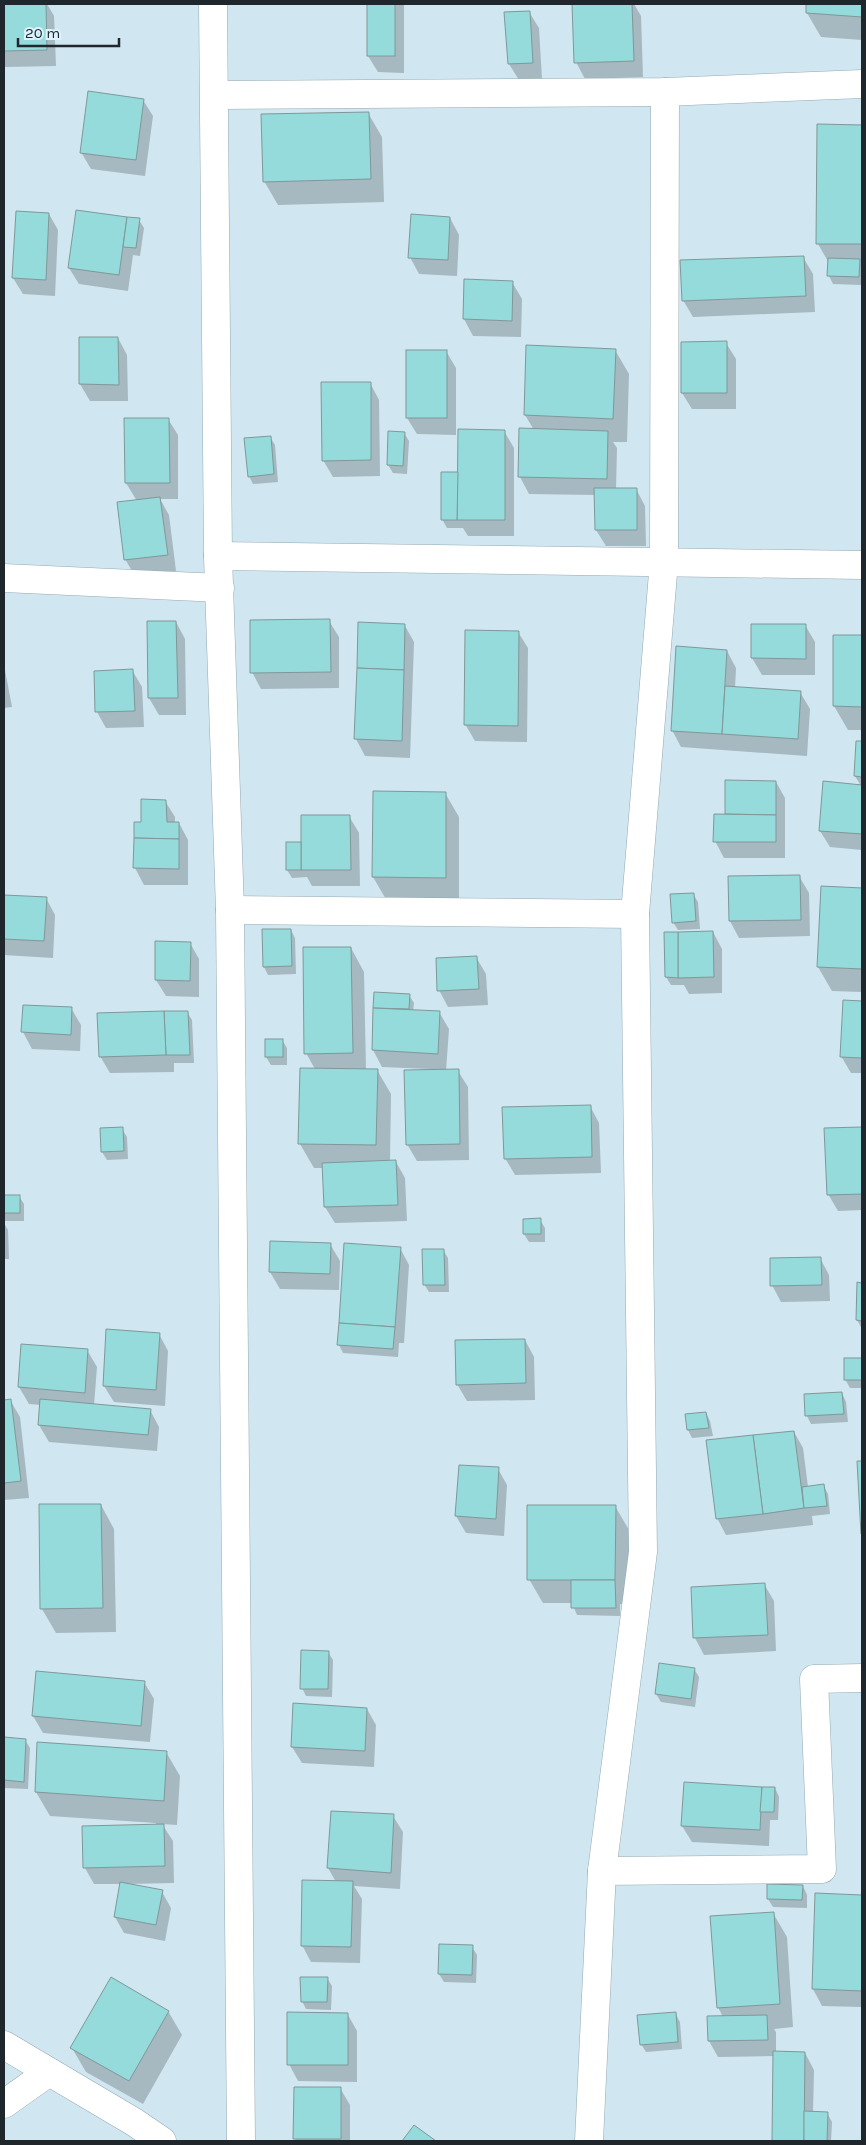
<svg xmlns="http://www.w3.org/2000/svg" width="866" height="2145" viewBox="0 0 866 2145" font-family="Karla,sans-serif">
	<rect width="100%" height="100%" fill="#d0e6f1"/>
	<g fill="#0003">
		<polygon points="4,4 47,4 54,16 56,66 4,67"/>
		<polygon points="368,4 404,4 404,73 378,72 368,56"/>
		<polygon points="573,4 634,4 641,16 643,77 585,79 576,62"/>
		<polygon points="807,4 862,4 862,40 821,37 807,13"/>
		<polygon points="529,12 539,28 542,79 519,80 509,64"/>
		<polygon points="143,100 153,116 145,176 91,169 81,152"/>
		<polygon points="368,113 382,137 384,202 278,205 264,181"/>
		<polygon points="818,125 862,126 862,285 833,284 829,276 829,263 818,244"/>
		<polygon points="49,214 58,230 55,296 23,294 13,278"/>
		<polygon points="126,218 128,220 139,220 144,228 140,256 133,255 128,291 79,284 69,268"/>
		<polygon points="450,218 459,235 457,276 419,274 410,257"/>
		<polygon points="803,257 813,274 815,312 693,317 683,300"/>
		<polygon points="512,282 522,299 521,337 473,336 464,319"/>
		<polygon points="118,338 127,355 128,401 90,401 80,384 80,339"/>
		<polygon points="726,343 736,359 736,409 692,409 682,393"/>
		<polygon points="527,347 615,350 629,374 627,442 613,442 617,448 616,489 636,489 645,506 646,546 606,546 596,530 595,495 529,494 520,477 521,429 534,430 525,415"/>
		<polygon points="446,351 456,368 456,435 417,434 407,418"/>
		<polygon points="370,383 379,400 380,476 333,477 323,460"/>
		<polygon points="168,419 178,435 178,499 160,499 169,515 176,571 135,576 125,559 137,501 126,483"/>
		<polygon points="504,431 514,448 514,536 468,536 463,528 447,528 442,519 459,473"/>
		<polygon points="404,433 409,441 407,474 393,473 388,465"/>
		<polygon points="270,437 275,445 278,482 253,484 249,476"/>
		<polygon points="329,621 339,637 339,688 261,689 252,672"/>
		<polygon points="148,622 176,622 185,639 186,715 159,715 149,698"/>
		<polygon points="359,624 405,626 414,642 410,758 365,756 356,739"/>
		<polygon points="805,625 815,642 815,675 762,675 752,658"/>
		<polygon points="518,632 528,648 527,742 475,741 465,724"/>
		<polygon points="834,636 862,636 862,730 848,730 834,706"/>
		<polygon points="727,651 736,668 735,688 800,692 810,709 807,756 681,747 672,730"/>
		<polygon points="4,665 12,707 4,708"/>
		<polygon points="132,670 142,687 144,727 106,728 97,712"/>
		<polygon points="857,742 862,742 862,850 830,847 820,831 861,786 855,776"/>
		<polygon points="726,781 776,782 785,798 785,858 724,858 715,841 726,816"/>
		<polygon points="374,792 445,793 459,817 459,902 387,901 373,877"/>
		<polygon points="165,801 175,817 175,823 179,823 188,840 188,885 144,885 135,868 135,823 143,823"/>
		<polygon points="349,816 359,833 360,886 312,886 307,877 292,878 287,870 300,843"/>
		<polygon points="799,876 809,893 810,936 739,938 730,921"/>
		<polygon points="822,888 862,889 862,992 832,991 818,967"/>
		<polygon points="693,894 698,902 700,929 678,930 673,922"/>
		<polygon points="4,896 46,898 55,915 53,958 4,955"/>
		<polygon points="291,930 295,938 296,974 268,975 264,967"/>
		<polygon points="713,932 722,949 722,993 689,994 684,985 671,985 666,977"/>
		<polygon points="190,943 199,959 199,997 166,996 156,980"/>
		<polygon points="351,948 364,972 366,1070 377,1070 391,1094 390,1162 396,1162 405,1178 407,1221 335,1223 325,1207 324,1168 314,1168 300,1144 315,1069 306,1053"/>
		<polygon points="476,957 486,974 488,1005 448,1007 439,990"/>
		<polygon points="375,993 409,995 414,1003 413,1011 439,1012 449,1029 446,1071 458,1071 468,1087 469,1160 417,1161 407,1144 430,1069 382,1067 373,1050"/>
		<polygon points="844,1001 862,1002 862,1073 851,1073 841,1056"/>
		<polygon points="71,1008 81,1025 80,1051 32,1049 23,1032"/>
		<polygon points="187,1012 192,1020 194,1063 174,1063 174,1072 110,1073 100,1056"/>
		<polygon points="282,1040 287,1048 287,1065 271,1065 266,1057"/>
		<polygon points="590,1106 599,1123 601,1173 515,1175 505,1158"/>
		<polygon points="862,1128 862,1210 838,1211 828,1194 825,1130"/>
		<polygon points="122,1129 127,1137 128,1159 107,1160 102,1152"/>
		<polygon points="4,1196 19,1196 24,1204 24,1221 4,1221"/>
		<polygon points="524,1220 540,1220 545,1228 545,1242 529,1242 524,1234"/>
		<polygon points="4,1223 8,1230 9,1259 4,1259"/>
		<polygon points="271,1243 330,1244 340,1261 339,1290 280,1289 270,1272"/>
		<polygon points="400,1248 409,1265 404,1343 399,1343 398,1357 343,1353 339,1345"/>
		<polygon points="443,1250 448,1258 449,1292 429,1292 424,1284"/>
		<polygon points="820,1258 829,1275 830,1301 781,1302 772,1285"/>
		<polygon points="858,1284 862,1284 862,1329 857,1320"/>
		<polygon points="159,1334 168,1351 165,1406 114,1402 104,1386"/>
		<polygon points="525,1340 534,1357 535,1400 467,1401 457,1384"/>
		<polygon points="22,1345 87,1350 97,1367 94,1405 150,1410 159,1427 157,1451 49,1442 39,1425 41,1405 29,1404 19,1387"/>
		<polygon points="846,1360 862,1360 862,1388 850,1388 845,1379"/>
		<polygon points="842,1393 846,1402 848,1422 811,1424 807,1416"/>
		<polygon points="10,1400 20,1417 29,1498 4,1500 4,1401"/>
		<polygon points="706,1413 710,1421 713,1436 692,1438 688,1430 686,1415"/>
		<polygon points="794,1432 803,1448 808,1487 823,1485 828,1494 830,1514 812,1516 813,1525 726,1535 717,1518"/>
		<polygon points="858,1462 862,1462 862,1534"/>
		<polygon points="460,1466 498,1469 507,1485 504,1536 466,1533 456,1516"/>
		<polygon points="101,1505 114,1529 116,1632 56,1633 42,1609"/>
		<polygon points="615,1506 629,1530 629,1604 620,1604 620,1616 577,1615 572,1603 543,1603 529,1579"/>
		<polygon points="764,1584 774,1601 776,1651 704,1655 695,1638 692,1588"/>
		<polygon points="328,1652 333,1660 332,1697 306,1696 302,1688"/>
		<polygon points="694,1669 699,1677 695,1707 661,1702 656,1694"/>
		<polygon points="144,1682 154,1699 150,1742 43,1733 33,1716"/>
		<polygon points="367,1709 376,1725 374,1767 302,1763 292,1747"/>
		<polygon points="4,1739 25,1740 30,1748 28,1789 4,1788"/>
		<polygon points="38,1744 166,1752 180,1776 177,1825 162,1824 173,1841 174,1883 126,1884 162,1892 171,1908 165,1941 124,1933 115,1917 121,1884 94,1884 85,1868 156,1825 156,1823 50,1816 36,1792"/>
		<polygon points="775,1788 779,1797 778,1820 770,1820 769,1846 692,1842 682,1826"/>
		<polygon points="332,1812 393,1816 403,1832 400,1889 354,1886 362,1899 360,1963 311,1962 302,1945 336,1882 328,1868"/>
		<polygon points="803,1886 807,1895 807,1908 773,1907 768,1899"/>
		<polygon points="816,1894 862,1896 862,2007 822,2006 813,1989"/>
		<polygon points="773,1913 787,1937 793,2027 774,2029 776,2032 776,2052 805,2053 814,2070 813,2113 827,2113 832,2122 831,2141 773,2141 774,2056 718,2057 709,2041 723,2017 718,2007"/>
		<polygon points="472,1947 477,1955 476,1983 444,1982 439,1974"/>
		<polygon points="327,1978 332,1986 331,2010 306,2009 302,2001"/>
		<polygon points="168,2011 182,2035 143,2104 86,2072 72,2048"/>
		<polygon points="675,2013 680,2022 682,2049 646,2052 641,2044"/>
		<polygon points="348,2015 357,2031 357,2082 298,2081 289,2064"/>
		<polygon points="340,2088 350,2105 350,2141 296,2141 295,2139"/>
	</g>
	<g fill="#95dbdc" stroke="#7f9898">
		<polygon points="4,4 46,4 47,50 4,51"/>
		<rect x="367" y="4" width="28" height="52"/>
		<polygon points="572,4 632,4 634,61 574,63"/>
		<polygon points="806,4 862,4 862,17 806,13"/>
		<polygon points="530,11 533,63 508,64 504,12"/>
		<polygon points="88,91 144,99 136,160 80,153"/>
		<polygon points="369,112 371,179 263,182 261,114"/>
		<polygon points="817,124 862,125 862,244 816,244"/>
		<polygon points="76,210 127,217 119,275 68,268"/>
		<polygon points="16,211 49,213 46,280 12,278"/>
		<polygon points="411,214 450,217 448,260 408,258"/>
		<polygon points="127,217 140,218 136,248 123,247"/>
		<polygon points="804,256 806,296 682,301 680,260"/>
		<polygon points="828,258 860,259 859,277 827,276"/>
		<polygon points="464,279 513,281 512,321 463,319"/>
		<polygon points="79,337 118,337 119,385 79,384"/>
		<polygon points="727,341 727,393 681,393 681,342"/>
		<polygon points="526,345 616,349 613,419 524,415"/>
		<rect x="406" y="350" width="41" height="68"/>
		<polygon points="321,382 371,382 371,460 322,461"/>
		<polygon points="124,418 169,418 170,483 125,483"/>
		<polygon points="519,428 608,431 607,479 518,477"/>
		<polygon points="458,429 505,430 505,520 457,520"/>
		<polygon points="388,431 405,432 403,466 387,465"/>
		<polygon points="271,436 274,474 248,477 244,438"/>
		<polygon points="441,472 458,472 457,520 441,520"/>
		<polygon points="594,488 637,488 637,530 595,530"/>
		<polygon points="160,497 168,555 124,560 117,502"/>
		<polygon points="330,619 331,672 250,673 250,620"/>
		<polygon points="147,621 176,621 178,698 148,698"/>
		<polygon points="358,622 405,624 404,670 357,668"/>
		<polygon points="751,624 806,624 806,659 751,658"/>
		<polygon points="465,630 519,631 518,726 464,725"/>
		<polygon points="833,635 862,635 862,707 833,706"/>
		<polygon points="676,646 727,650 722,734 671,731"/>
		<polygon points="357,668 404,670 402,741 354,739"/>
		<polygon points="133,669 135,711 95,712 94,671"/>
		<polygon points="725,686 801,691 798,739 722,734"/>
		<polygon points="856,741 862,741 862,777 854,776"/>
		<polygon points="725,780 776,781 776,815 725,814"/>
		<polygon points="823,781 862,785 862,834 819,831"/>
		<polygon points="373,791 446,792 446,878 372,877"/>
		<polygon points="141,799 166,800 167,822 179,822 179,839 134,838 134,822 141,822"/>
		<polygon points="714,814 776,815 776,842 713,842"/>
		<polygon points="301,815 350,815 351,870 301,870"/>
		<polygon points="134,838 179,839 179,869 133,868"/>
		<rect x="286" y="842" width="15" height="28"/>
		<polygon points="800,875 801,920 729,921 728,876"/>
		<polygon points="821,886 862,888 862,969 817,967"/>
		<polygon points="694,893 696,921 672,923 670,894"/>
		<polygon points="4,895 47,897 44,941 4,939"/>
		<polygon points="262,929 291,929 292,966 263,967"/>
		<polygon points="713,931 714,977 678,978 678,932"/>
		<polygon points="664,932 678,932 678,978 665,977"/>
		<polygon points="155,941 191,942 190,981 155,980"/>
		<polygon points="303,947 351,947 353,1053 304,1054"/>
		<polygon points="477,956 479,989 437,991 436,958"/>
		<polygon points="374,992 410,994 409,1009 373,1008"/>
		<polygon points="843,1000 862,1001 862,1058 840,1057"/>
		<polygon points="23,1005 72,1007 71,1035 21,1032"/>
		<polygon points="373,1008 440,1011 438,1054 372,1050"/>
		<polygon points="164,1011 188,1011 190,1055 166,1055"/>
		<polygon points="164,1011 166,1055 99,1057 97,1013"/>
		<rect x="265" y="1039" width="18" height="18"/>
		<polygon points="300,1068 378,1069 376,1145 298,1144"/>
		<polygon points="459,1069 460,1144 406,1145 404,1070"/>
		<polygon points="591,1105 592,1157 504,1159 502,1107"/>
		<polygon points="123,1127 124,1151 101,1152 100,1128"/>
		<polygon points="862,1127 862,1194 827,1195 824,1128"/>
		<polygon points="396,1160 398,1205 324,1207 322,1163"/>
		<rect x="4" y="1195" width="16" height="18"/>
		<polygon points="541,1218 541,1234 523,1234 523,1219"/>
		<polygon points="270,1241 331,1243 330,1274 269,1272"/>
		<polygon points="344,1243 401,1247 395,1327 339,1323"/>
		<polygon points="422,1249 444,1249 445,1285 423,1285"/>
		<polygon points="821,1257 822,1285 770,1286 770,1258"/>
		<polygon points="857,1282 862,1283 862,1321 856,1320"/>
		<polygon points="339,1323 395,1327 393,1349 337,1345"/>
		<polygon points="106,1329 160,1333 156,1390 103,1386"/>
		<polygon points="525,1339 526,1383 456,1385 455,1340"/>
		<polygon points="21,1344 88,1349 85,1393 18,1387"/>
		<rect x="844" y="1358" width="18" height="22"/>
		<polygon points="842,1392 844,1414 805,1416 804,1394"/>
		<polygon points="11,1399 21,1481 4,1483 4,1400"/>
		<polygon points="40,1399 151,1409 148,1435 38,1425"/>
		<polygon points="706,1412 709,1428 687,1430 685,1414"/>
		<polygon points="794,1431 804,1508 763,1514 753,1435"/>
		<polygon points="753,1435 763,1514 716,1519 706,1440"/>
		<polygon points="857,1461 862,1461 862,1534 861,1534"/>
		<polygon points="459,1465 499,1467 496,1519 455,1516"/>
		<polygon points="824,1484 827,1506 804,1508 802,1487"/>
		<polygon points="39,1504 101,1504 103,1608 40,1609"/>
		<polygon points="527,1505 616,1505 615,1580 527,1580"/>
		<polygon points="571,1580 615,1580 616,1608 571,1608"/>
		<polygon points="765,1583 768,1635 693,1638 691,1587"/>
		<polygon points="301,1650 329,1651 328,1689 300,1689"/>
		<polygon points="659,1663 695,1668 691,1699 655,1694"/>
		<polygon points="36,1671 145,1681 141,1726 32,1716"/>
		<polygon points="293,1703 367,1708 365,1751 291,1747"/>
		<polygon points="4,1737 26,1739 24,1782 4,1780"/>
		<polygon points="37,1742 167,1751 164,1801 35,1792"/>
		<polygon points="684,1782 762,1787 760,1830 681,1826"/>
		<polygon points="762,1787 775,1787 774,1812 760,1812"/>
		<polygon points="331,1811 394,1814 391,1873 327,1868"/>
		<polygon points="164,1824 165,1866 83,1868 82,1826"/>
		<polygon points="302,1880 353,1881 351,1947 301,1946"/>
		<polygon points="120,1882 163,1890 156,1925 114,1917"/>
		<polygon points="767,1884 803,1885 802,1900 767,1899"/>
		<polygon points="815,1893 862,1895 862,1991 812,1989"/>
		<polygon points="774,1912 780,2004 717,2008 710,1916"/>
		<polygon points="439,1944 473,1945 472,1975 438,1974"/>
		<polygon points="111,1977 169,2011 129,2081 70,2048"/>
		<polygon points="300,1977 328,1977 327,2002 301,2002"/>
		<polygon points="287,2012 348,2013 348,2065 287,2065"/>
		<polygon points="676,2012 678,2042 640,2045 637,2015"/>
		<polygon points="767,2015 768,2040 708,2041 707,2016"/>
		<polygon points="773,2051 805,2052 804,2141 772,2141"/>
		<polygon points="294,2087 341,2087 341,2139 293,2139"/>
		<polygon points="804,2111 828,2112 827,2141 804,2141"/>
		<polygon points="414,2125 436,2141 402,2141"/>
	</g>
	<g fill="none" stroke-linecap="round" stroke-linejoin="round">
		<g stroke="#94a9b3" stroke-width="29">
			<g id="minor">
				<polyline points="215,95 665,92 862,84"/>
				<polyline points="4,578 220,588"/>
				<polyline points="230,910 635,914"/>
				<polyline points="602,1871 822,1869 814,1679 862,1678"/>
				<polyline points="4,2045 134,2122 162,2141"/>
				<polyline points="4,2104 49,2072"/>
				<polyline points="241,2141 230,910 218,556 862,565"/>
				<polyline points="589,2141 602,1871 643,1552 635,914 664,561 665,92"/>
			</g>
		</g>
		<g stroke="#94a9b3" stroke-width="29">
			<polyline id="tertiary" points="213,4 218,556"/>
		</g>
		<use href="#minor" stroke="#fff" stroke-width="28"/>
		<use href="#tertiary" stroke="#fff" stroke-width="28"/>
	</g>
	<rect width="866" height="2145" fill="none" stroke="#1f272c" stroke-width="10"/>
	<path d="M18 38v8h101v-8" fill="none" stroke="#1f272c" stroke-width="2.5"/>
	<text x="25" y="38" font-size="15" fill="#1f272c" stroke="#ddf3ff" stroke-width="4" paint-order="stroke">20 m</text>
</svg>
